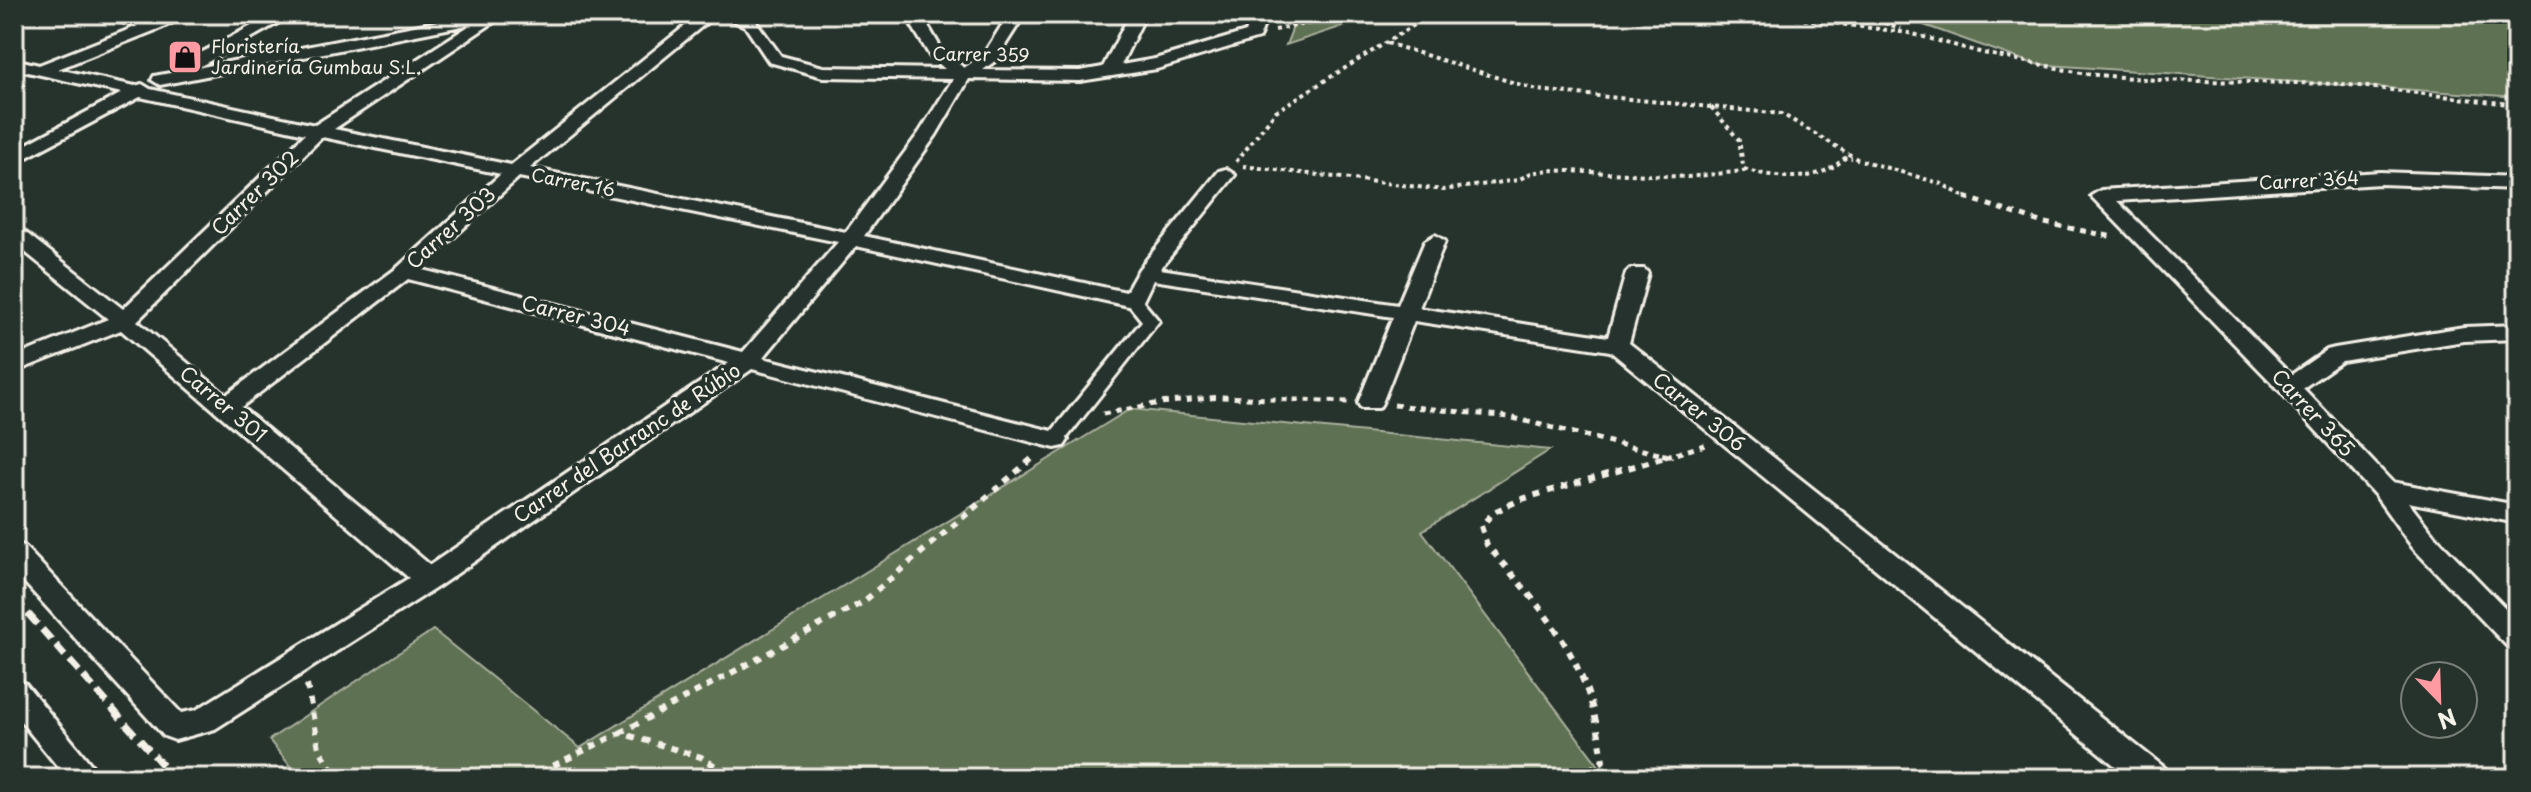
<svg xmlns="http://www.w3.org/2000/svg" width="2531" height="792" viewBox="0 0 2531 792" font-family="'Playpen Sans',sans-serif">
	<rect width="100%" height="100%" fill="#26332d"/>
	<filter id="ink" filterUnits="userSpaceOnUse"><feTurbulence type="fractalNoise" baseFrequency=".0125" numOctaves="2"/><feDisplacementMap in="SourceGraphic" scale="16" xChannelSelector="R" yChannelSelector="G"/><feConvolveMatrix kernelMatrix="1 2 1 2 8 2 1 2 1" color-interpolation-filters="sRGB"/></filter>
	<g filter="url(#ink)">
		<g fill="#5f7153" stroke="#aab19e" stroke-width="2">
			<polygon points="1298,14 1380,14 1286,45"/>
			<polygon points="1893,14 2517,14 2517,97 2034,64"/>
			<polygon points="1130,409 1550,450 1422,531 1608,778 300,778 269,740 433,630 580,748"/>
		</g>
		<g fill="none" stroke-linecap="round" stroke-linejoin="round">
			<g stroke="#f4f1e8" stroke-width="6">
				<polygon id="pedestrian" points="1133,295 1139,297 1159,321 1062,444 1048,444 1046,440 1048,436 1142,321 1125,300"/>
			</g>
			<g stroke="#f4f1e8" stroke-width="6">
				<g id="minor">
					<path d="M98 14H127L153 20 167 14H189L161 28 58 69 135 86 142 84 150 89 315 125 472 24 160 85 152 80 154 76 181 71 178 67 180 64 274 14H294L197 68 476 14H506L334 129 511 165 700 14H717L530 168 846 232 919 133 953 79 823 77 769 62 745 26 717 14H739L755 20 781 56 823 67 945 69 930 56 905 14H921L942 50 964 68 983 55 1009 14H1025L995 61 983 70 1080 71 1103 67 1130 14H1146L1121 65 1155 59 1246 32 1252 14H1268L1259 38 1157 69 1080 81 969 79 936 135 864 236 1126 292 1139 269 1219 171 1226 169 1235 175 1160 269 1398 305 1425 241 1435 235 1445 241 1419 308 1608 337 1626 273 1630 269H1644L1648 273 1629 343 2165 768 2169 778H2130L1610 351 1414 321 1382 403 1379 408H1361L1358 403 1393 317 1153 280 1141 305 1133 307 856 246 763 358 1064 434 1068 440 1064 446 1055 448 752 369 439 586 215 729 175 740 164 736 14 571V543L24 546 181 713 196 710 409 578 121 330 14 372V357L108 319 14 243V227L21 229 123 309 305 134 140 97 14 164V151L122 93 14 69V59L39 65 138 26 101 17ZM322 137 501 174 397 268 226 395 137 321ZM519 177 838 242 743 352 419 269ZM408 279 729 363 430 565 241 407Z"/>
					<polygon points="2380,172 2517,177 2517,189 2380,184 2117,201 2291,375 2327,350 2335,348 2464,327 2517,325 2517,339 2464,341 2342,361 2303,388 2392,482 2517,505 2517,523 2408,502 2433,534 2517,620 2517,649 2507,646 2413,548 2375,495 2281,392 2091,196 2101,190"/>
					<polygon points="14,679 25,683 102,778 67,778 14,713"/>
				</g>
			</g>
			<g stroke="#f4f1e8" stroke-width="4" stroke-dasharray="4 4" stroke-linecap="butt">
				<polyline points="1764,14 1909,33 1983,53 2086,74 2156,80 2342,84 2517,105"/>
				<polyline points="1862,14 1901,29"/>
				<polyline points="1275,30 1330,19 1389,14"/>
				<polyline points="1387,43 1537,90 1782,114 1857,159 1942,184 1968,199"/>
				<polyline points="1236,162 1276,111 1432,14"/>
				<polyline points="1243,166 1443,190 1518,180 1531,173 1549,170 1688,177 1744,171 1739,140 1711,107"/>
				<path d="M1744 169C1779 179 1816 184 1845 158H1852"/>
			</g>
			<g stroke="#f4f1e8" stroke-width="5" stroke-dasharray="6 6" stroke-linecap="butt">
				<polyline points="1965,197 2040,222 2113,237"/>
				<polyline points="1394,405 1509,417 1667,456"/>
				<polyline points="1103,414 1160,403 1220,397 1348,402"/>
				<polyline points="1665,457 1705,445"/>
			</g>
			<g stroke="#f4f1e8" stroke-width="6" stroke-dasharray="7 7" stroke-linecap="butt">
				<polyline points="1662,455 1667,456"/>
				<polyline points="307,685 319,748 337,778"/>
				<polyline points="620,733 863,602 1034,457"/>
				<polyline points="528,778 620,733 701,757 734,778"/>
				<path d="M1577 778 1603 761C1590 659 1551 620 1487 545L1481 526 1494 512 1522 499 1672 455"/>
			</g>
			<use href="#pedestrian" fill="#26332d" fill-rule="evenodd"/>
			<use href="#minor" fill="#26332d" fill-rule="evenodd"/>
			<polyline stroke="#f4f1e8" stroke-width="7" stroke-dasharray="14 7" stroke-linecap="butt" points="14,598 174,778"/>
		</g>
	</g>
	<defs>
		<g id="shop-square" transform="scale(1.8)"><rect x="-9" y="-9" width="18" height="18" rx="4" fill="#ff9aa2" stroke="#26332d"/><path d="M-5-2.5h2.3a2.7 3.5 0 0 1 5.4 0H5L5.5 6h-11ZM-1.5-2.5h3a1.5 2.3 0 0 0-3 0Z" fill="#111"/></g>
	</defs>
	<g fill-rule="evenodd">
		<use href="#shop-square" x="185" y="57"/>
	</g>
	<g text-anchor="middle" stroke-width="7" stroke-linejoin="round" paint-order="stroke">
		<g font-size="18" fill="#f4f1e8" stroke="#26332d" text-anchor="start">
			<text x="211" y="53">Floristería<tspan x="211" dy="21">Jardinería Gumbau S.L.</tspan></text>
		</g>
		<g font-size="18" fill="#f4f1e8" stroke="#26332d">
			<text transform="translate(981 55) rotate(1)" y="6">Carrer 359</text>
			<text transform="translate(2309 181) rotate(-3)" y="6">Carrer 364</text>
			<text transform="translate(573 183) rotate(11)" y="6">Carrer 16</text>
		</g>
		<g font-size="20" fill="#f4f1e8" stroke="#26332d">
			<text transform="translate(255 193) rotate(-44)" y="7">Carrer 302</text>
			<text transform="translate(451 228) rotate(-42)" y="7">Carrer 303</text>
			<text transform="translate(576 316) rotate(14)" y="7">Carrer 304</text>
			<text transform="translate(223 404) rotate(40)" y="7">Carrer 301</text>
			<text transform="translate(1699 412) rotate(39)" y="7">Carrer 306</text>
			<text transform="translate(2313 413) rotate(47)" y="7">Carrer 365</text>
			<text transform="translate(627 443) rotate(-34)" y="7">Carrer del Barranc de Rúbio</text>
		</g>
	</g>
	<rect width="2531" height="792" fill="none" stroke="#26332d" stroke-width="48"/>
	<rect x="24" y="24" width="2483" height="744" fill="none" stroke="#f4f1e8" stroke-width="3" filter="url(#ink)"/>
	<g transform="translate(2439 700) rotate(157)"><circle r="38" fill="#26332d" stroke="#787f78" stroke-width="2"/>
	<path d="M0-6L14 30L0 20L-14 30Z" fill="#ff9aa2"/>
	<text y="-12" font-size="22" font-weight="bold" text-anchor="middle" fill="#f4f1e8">N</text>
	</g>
</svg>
